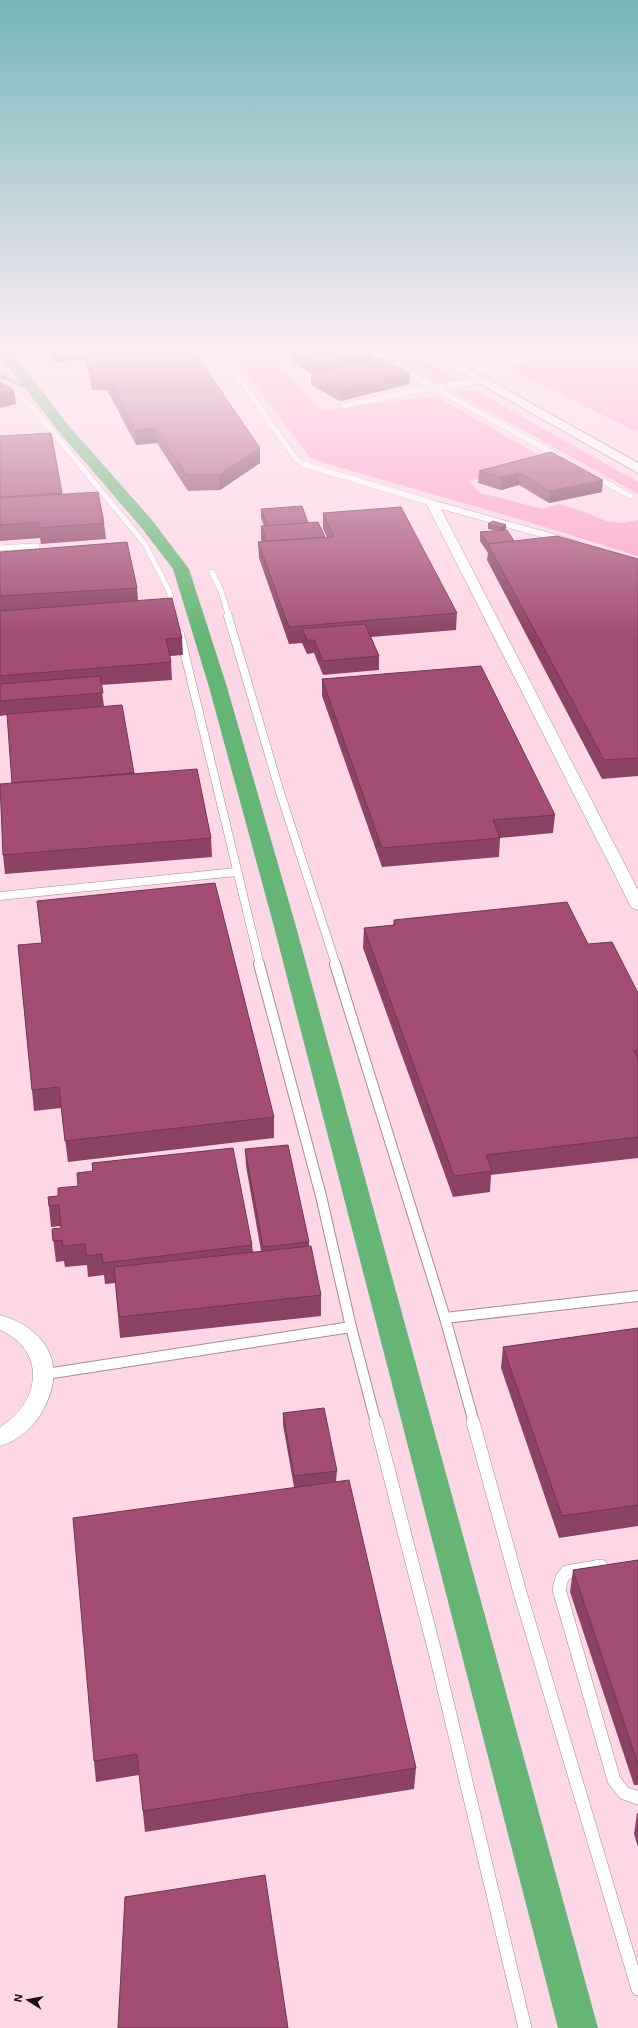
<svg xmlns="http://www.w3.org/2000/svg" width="638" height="2028" viewBox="0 0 638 2028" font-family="'Exo 2',sans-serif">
	<rect width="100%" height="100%" fill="#fdd7e6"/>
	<g fill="#fca1c8">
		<polygon points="231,353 271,353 282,369 322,410 436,396 549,461 469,481 480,493 543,509 559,504 582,511 606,521 624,523 638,520 638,556 516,518 311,459"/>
		<polygon points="384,353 405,353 461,380 440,383"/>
		<polygon points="558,353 638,353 638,432 507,369"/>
		<polygon points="473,389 638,482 638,494 456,393"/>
	</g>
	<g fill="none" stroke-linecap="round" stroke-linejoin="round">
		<g stroke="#65b676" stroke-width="4.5">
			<polyline points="5,353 8,357"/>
			<polyline points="0,376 33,389"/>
		</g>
		<polygon fill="#65b676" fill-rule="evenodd" points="8,353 13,354 69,426 152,520 189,569 227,687 295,923 598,2028 558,2028 273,923 209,687 173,569 140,526 59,432 3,360 1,357 3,354"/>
		<g stroke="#ab8896" stroke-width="6">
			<g id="service-far3">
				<polyline points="221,353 296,459 303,464 432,503"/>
				<polyline points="372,353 560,457"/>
				<polyline points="0,385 17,394 32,407 145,544 169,591 174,610"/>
				<polyline points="343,406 435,387 479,381"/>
				<polyline points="592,475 630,496"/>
				<polyline points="0,548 37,546"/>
				<polyline points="212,572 221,591 229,617"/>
			</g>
		</g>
		<g stroke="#ab8896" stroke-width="9">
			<g id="service-far2">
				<polyline points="228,616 279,789 336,965"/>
				<polyline points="180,634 260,965"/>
				<polyline points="0,896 236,872"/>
			</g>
		</g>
		<g stroke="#ab8896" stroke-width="12">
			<g id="service-far1">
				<polyline points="259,964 321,1196 351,1327 376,1423"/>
				<polyline points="335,964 445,1318"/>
				<polyline points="46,1374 351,1327"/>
				<polyline points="474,1423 445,1318 638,1296"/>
			</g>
		</g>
		<g stroke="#ab8896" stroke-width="14">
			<g id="service">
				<polyline points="376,1422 436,1656 525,2028"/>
				<polyline points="473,1422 519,1589 638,1989"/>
				<polyline points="601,1566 567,1572 562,1578 559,1589 614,1780 624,1793 638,1798"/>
			</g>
		</g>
		<g stroke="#ab8896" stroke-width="1">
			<g id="minor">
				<polygon points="535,353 547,353 528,363 479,373 474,370 479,367 522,359"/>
				<polygon points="432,500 578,541 580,543 574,546 441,509 638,890 638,910 632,908 630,905 426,503"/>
				<path d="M0 1315C47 1328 68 1366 43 1410 34 1427 18 1441 0 1446V1427C40 1403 48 1351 0 1330Z"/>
			</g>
		</g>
		<g stroke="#ab8896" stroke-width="2">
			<polygon id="trunk" points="426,353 441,353 638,463 638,473"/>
		</g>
		<use href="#service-far3" stroke="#fff" stroke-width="5.5"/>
		<use href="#service-far2" stroke="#fff" stroke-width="8"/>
		<use href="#service-far1" stroke="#fff" stroke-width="10"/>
		<use href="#service" stroke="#fff" stroke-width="13"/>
		<use href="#minor" fill="#fff" fill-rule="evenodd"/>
		<use href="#trunk" fill="#fff" fill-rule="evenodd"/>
	</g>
	<g fill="#8c4265">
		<polygon points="49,353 195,353 260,463 220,490 188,491 157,443 136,445 107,390 92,390 86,359 53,362"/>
		<polygon points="288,353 371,353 372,360 410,373 410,384 340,401 311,385 311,374 295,364"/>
		<polygon points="51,433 62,494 104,523 106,539 41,544 40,538 0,541 0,436"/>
		<polygon points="551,452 602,492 549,503 519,485 501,490 478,483 479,471"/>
		<polygon points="261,509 308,523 325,537 327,537 323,529 323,513 457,613 456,630 371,637 379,656 379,670 323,675 314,653 307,654 302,643 289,644 259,558 258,542 262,542 261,539 261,526 264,526 261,518"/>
		<polygon points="488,524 506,525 506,529 504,531 514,541 638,559 638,776 602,779 487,560 488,553 480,541 480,532 496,531 488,529"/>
		<polygon points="0,552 137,588 138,600 182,638 183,655 170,656 171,662 172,680 101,685 104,706 134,773 211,838 212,857 5,874 3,855 12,783 7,715 0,716"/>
		<polygon points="322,679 555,815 553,833 500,838 499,857 382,867 322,696"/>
		<polygon points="394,920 588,944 638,993 638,1158 491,1175 490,1192 453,1197 363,948 364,928 393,925"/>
		<polygon points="18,945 274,1117 274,1138 68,1162 61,1108 34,1111"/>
		<polygon points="245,1149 309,1242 309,1246 321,1295 321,1316 120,1338 115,1283 105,1284 104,1275 88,1277 87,1265 65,1267 64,1261 56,1262 52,1229 61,1228 61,1226 51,1227 48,1197 58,1196 78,1186 92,1171 92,1163 252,1245 253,1252 261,1251 246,1166"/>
		<polygon points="638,1328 638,1526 559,1538 501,1368 503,1347"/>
		<polygon points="283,1413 337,1471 336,1481 416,1768 414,1789 145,1832 139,1775 96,1782 94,1761 294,1487 283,1425"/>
		<polygon points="638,1560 638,1785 634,1785 570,1592 573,1570"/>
		<polygon points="637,1813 638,1813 638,1847 634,1834"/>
	</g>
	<g fill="#723652">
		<polygon points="53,353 86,353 86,359 53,362"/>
		<polygon points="372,353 372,364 314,376 314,364"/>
		<polygon points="410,373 410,384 340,401 340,389"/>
		<polygon points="14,390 16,404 0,408 0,393"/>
		<polygon points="156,428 157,443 136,445 135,430"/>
		<polygon points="260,448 260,463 220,490 219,475"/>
		<polygon points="519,473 519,485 501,490 501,477"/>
		<polygon points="603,480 602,492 549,503 550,491"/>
		<polygon points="506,525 506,529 500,532 501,528"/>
	</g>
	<g fill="#a34d75" stroke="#723652">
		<polygon points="87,353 195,353 260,448 219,475 187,475 156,428 135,430 107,375 91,376"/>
		<polygon points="295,353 372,353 314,364"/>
		<polygon points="380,358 410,373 340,389 311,374"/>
		<polygon points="0,382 14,390 0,393"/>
		<polygon points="51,433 62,493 0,497 0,436"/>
		<polygon points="551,452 603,480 550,491 519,473 501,477 479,471"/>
		<polygon points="98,492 104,523 39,528 39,522 0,525 0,498"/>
		<polygon points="302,506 308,523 268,526 261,509"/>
		<polygon points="401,507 457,613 289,627 258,542 334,537 323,513"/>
		<polygon points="493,521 506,525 501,528 488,524"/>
		<polygon points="318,522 325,537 267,541 261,526"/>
		<polygon points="507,530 514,541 488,544 489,544 488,544 480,532"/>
		<polygon points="557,536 638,559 638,758 604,760 488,544"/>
		<polygon points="127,542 137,588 0,596 0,552"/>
		<polygon points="172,598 182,638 166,639 171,662 0,676 0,611"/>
		<polygon points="365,624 379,656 323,661 314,640 307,640 302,629"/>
		<polygon points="481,666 555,815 493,820 500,838 382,848 322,679"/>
		<polygon points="100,676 103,693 0,701 0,684"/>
		<polygon points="122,705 134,773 12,783 7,714"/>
		<polygon points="197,769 211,838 3,855 0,784"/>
		<polygon points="215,883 274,1117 65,1141 59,1087 32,1090 18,945 42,943 37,901"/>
		<polygon points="567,902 588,944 612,942 638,993 638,1050 634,1051 638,1059 638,1137 486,1155 492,1171 454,1176 364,928 395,925 394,920"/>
		<polygon points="288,1145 309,1242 263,1247 245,1149"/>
		<polygon points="233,1148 252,1245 103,1263 102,1254 86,1256 85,1244 63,1246 62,1240 53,1241 52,1229 61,1228 59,1205 49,1206 48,1197 58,1196 58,1188 78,1186 77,1173 93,1171 92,1163"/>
		<polygon points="311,1246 321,1295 119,1317 114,1267"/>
		<polygon points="638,1328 638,1505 562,1516 503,1347"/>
		<polygon points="324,1408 337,1471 294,1476 283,1413"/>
		<polygon points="349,1480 416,1768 143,1811 137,1754 94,1761 73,1518"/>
		<polygon points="638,1560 638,1764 573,1570"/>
		<polygon points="265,1875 288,2028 118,2028 125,1897"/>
	</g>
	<linearGradient id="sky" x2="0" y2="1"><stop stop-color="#73b5ba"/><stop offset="0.55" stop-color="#feedf4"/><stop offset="1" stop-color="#feedf4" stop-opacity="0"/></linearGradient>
	<rect width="638" height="637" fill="url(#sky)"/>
	<g transform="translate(28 2000) rotate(281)" stroke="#fdd7e6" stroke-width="3" paint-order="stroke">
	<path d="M0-3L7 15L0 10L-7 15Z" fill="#1c1015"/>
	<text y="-6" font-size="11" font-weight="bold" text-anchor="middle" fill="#1c1015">N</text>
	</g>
</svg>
